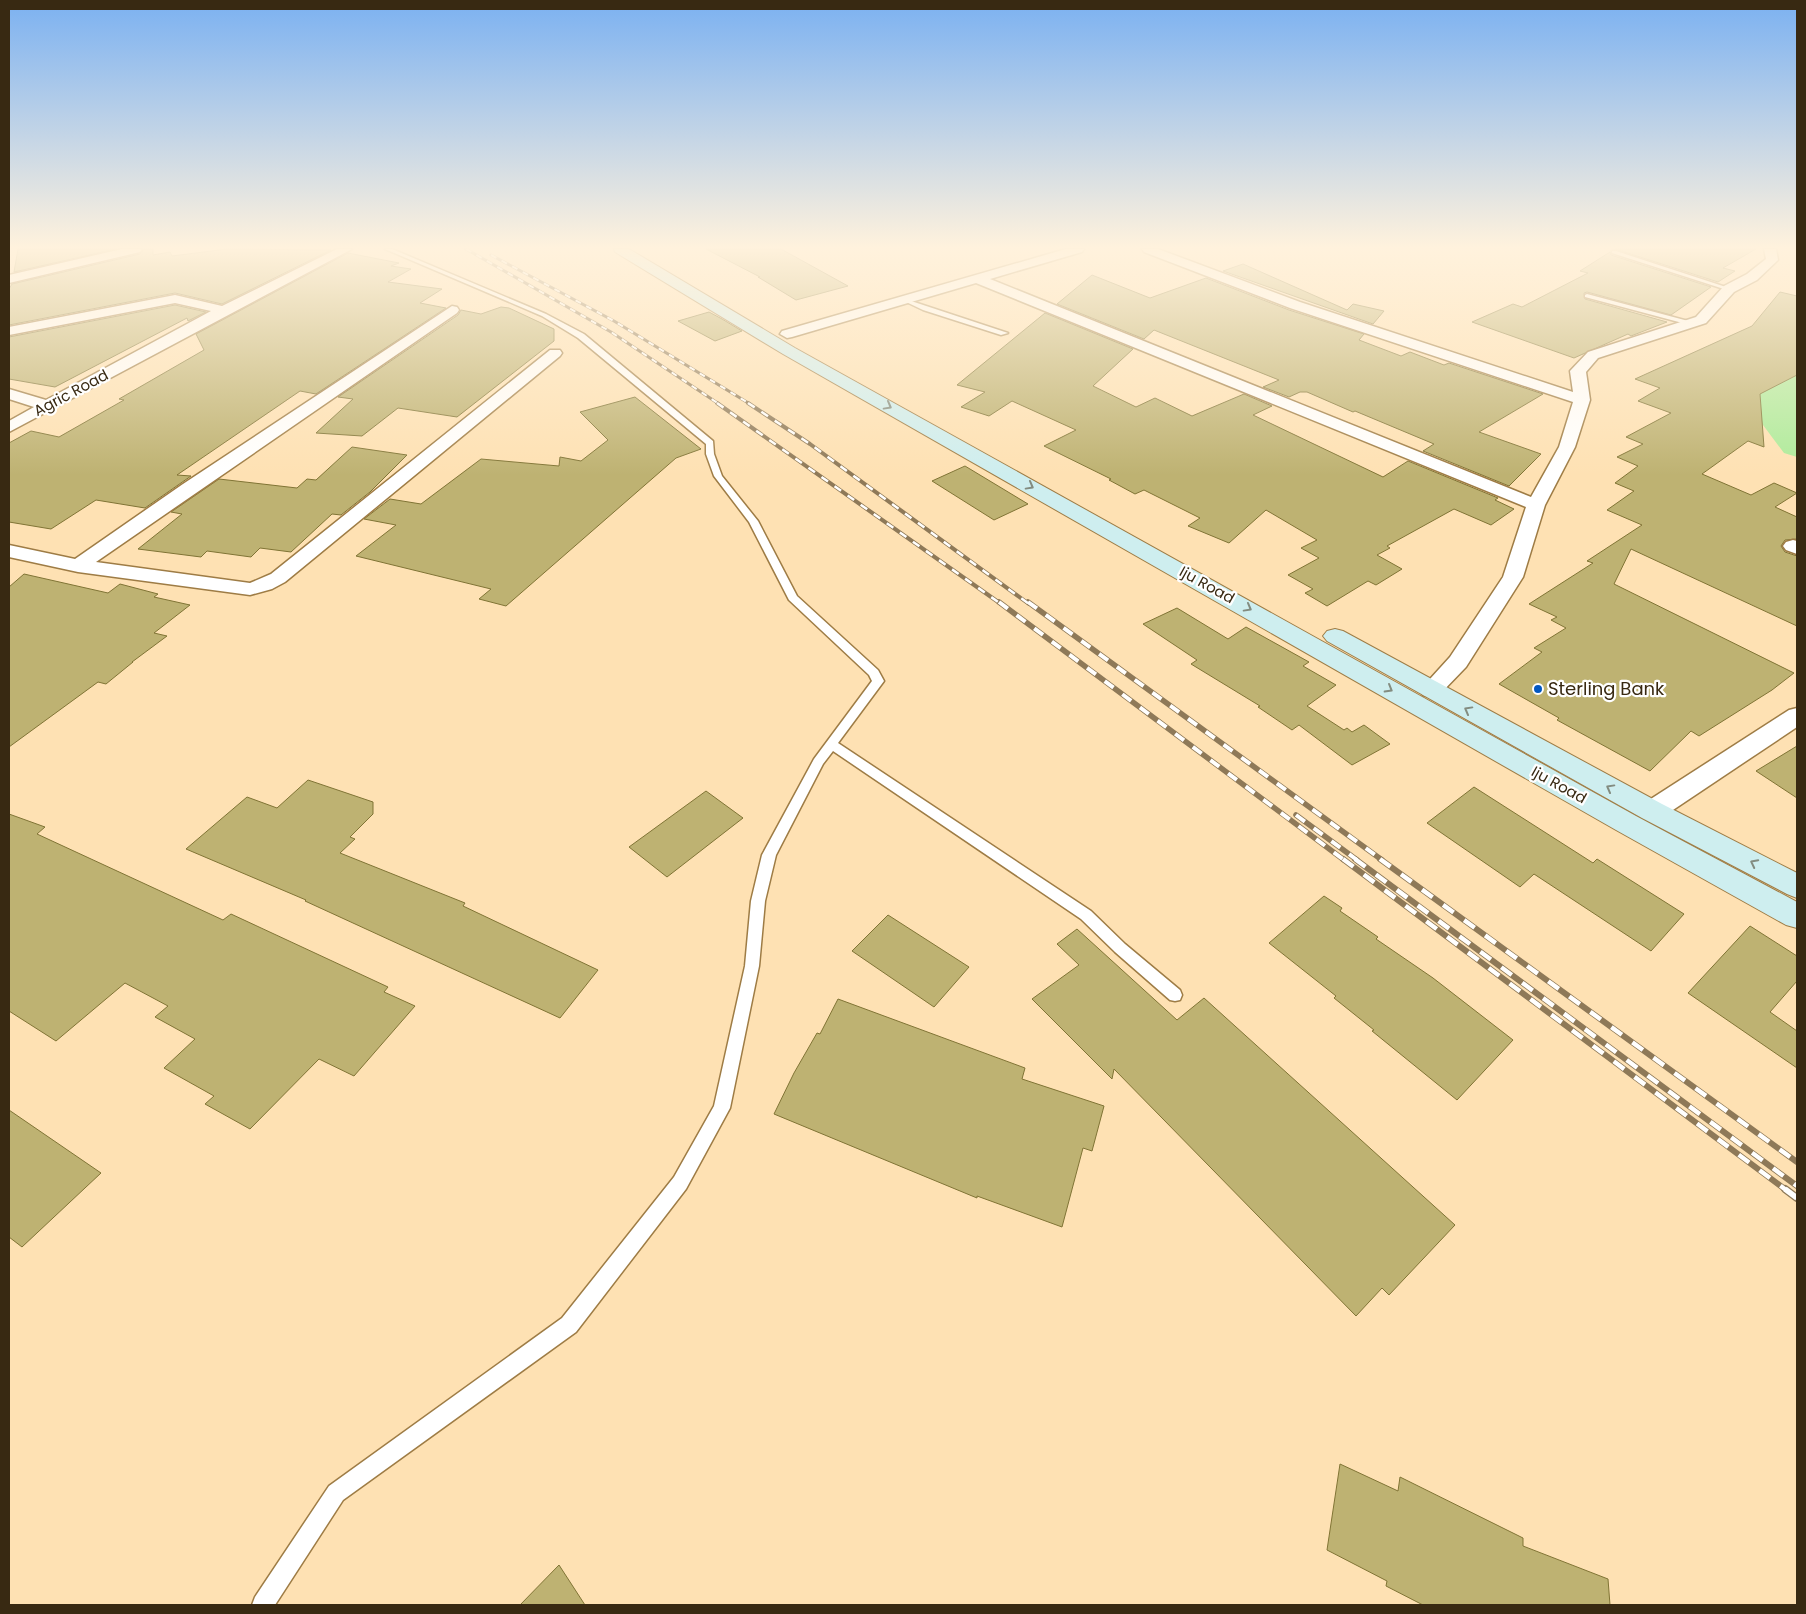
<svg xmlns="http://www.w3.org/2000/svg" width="1806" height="1614" viewBox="0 0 1806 1614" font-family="Poppins,sans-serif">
	<rect width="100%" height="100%" fill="#fee1b3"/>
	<polygon fill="#adeb9a" points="1797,355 1797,457 1784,453 1760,421 1758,386"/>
	<g fill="#beb272" stroke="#807435">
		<polygon points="18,249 116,249 14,272"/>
		<polygon points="144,249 153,249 153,255 170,252 172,256 227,249 331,250 222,304 175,293 9,325 9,289 12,284 140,254"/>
		<polygon points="706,249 781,249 848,286 796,300 758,277 760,277"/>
		<polygon points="1615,249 1756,249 1723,268 1735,271 1718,282"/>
		<polygon points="1610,252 1611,255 1711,287 1671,315 1587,292 1584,293 1585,299 1667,322 1631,336 1628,334 1574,358 1472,322 1513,304 1522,307 1588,273 1580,271"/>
		<polygon points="348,253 399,263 391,266 411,269 388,282 442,289 420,303 446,308 316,394 300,391 177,475 191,476 145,508 96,500 51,529 9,522 9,443 31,431 59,437 124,400 119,399 204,350 196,334"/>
		<polygon points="1243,264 1347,310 1353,304 1384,311 1373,324 1223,271"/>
		<polygon points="1092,275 1150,298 1206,278 1289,310 1364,334 1359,340 1401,356 1410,352 1444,365 1449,363 1543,394 1479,432 1541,454 1509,486 1423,451 1434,444 1355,411 1353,412 1307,392 1300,392 1289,397 1263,387 1279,380 1154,330 1144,339 1057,304"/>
		<polygon points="1780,292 1797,296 1797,375 1760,394 1764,447 1748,441 1702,474 1751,495 1774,483 1797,493 1775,507 1797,517 1797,539 1785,540 1781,546 1785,552 1797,556 1797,626 1631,549 1614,584 1794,673 1772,690 1699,736 1691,731 1650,771 1557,720 1559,718 1499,684 1542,652 1534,648 1566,628 1551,620 1557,617 1529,604 1593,563 1587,561 1642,525 1607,510 1634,491 1615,483 1638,466 1617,457 1643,444 1626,437 1671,413 1638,401 1660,388 1635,379 1752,326"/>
		<polygon points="175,305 206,312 188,321 187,318 55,387 9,379 9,337"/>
		<polygon points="501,307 509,308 554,329 554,341 457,417 398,408 362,436 316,433 353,399 338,397 458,315 461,310 481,314"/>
		<polygon points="709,312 722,319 742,331 715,341 678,321"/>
		<polygon points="1045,313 1133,349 1093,386 1136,407 1155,398 1192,416 1244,394 1272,406 1253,415 1383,477 1408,461 1498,498 1495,500 1514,509 1491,525 1454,509 1387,546 1390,548 1377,555 1402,569 1376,585 1368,581 1327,606 1305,593 1313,589 1288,575 1319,558 1301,548 1317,540 1266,510 1229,543 1188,526 1200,518 1144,490 1135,494 1109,480 1111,479 1044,446 1076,430 1012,401 989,416 961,407 985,392 957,385"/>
		<polygon points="635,397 701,449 676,458 506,606 479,599 491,589 356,556 396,525 364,519 390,499 421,504 481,459 559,466 560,457 581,461 608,440 580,412"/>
		<polygon points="352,447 407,455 370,492 341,515 332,514 291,552 260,548 251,557 207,551 201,557 138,549 182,514 171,512 219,479 297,488 307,479 316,480"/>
		<polygon points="965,466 1028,504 994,520 932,481"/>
		<polygon points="24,574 108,593 120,584 158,594 154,597 190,605 154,633 167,636 132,662 133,662 106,684 98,682 9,747 9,587"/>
		<polygon points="1177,608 1228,639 1246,627 1309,662 1303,666 1336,685 1307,706 1344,730 1347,728 1352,732 1364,725 1390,744 1352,765 1299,725 1292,730 1258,707 1260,706 1191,664 1197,660 1143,624"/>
		<polygon points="1797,746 1797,798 1756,771"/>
		<polygon points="308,780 373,802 373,814 350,837 355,839 340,853 465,903 463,906 598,970 560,1018 305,901 306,900 186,849 247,797 277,808"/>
		<polygon points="1474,787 1593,863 1597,859 1684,914 1651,951 1534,874 1520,887 1427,823"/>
		<polygon points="706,791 743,818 667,877 629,847"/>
		<polygon points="9,814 45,827 37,834 223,920 231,914 388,987 384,992 415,1006 354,1076 319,1059 250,1129 205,1104 214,1096 164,1068 195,1039 155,1017 168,1006 125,983 56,1041 9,1011"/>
		<polygon points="1324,896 1342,908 1340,911 1378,937 1376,939 1433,978 1513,1040 1457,1100 1372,1031 1374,1030 1334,998 1336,996 1269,943"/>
		<polygon points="888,915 969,967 934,1007 852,951"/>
		<polygon points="1750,926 1797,956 1797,981 1770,1012 1797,1031 1797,1068 1688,993"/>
		<polygon points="1077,929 1177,1020 1204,998 1455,1225 1389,1295 1382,1288 1356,1316 1114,1069 1112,1079 1032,999 1079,965 1057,944"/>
		<polygon points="838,999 1025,1068 1022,1079 1104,1106 1092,1151 1083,1148 1062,1227 977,1196 977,1198 774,1114 794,1073 817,1033 820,1034"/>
		<polygon points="9,1110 101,1173 22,1247 9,1237"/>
		<polygon points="1340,1464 1398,1491 1400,1477 1523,1538 1523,1546 1608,1579 1610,1605 1423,1605 1386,1586 1387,1581 1327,1550"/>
		<polygon points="559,1565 585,1605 520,1605"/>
	</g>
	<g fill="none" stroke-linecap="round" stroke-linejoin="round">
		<g stroke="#9e7c45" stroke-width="3">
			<g id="lane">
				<polygon points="385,249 392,249 546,314 584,334 713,441 714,454 722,476 758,521 797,596 878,670 884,681 838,743 1091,911 1125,944 1180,990 1182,995 1180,1000 1175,1001 1170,1000 1115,952 1081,919 833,751 823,764 776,855 765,901 759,966 730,1108 686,1189 576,1332 343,1500 275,1605 252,1605 255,1597 329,1486 562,1318 674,1177 714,1106 745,966 751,901 762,855 814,759 872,681 869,675 789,600 749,522 714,476 706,454 706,444 578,338 542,316"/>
				<polygon points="1612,251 1616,251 1732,289 1727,290 1612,253"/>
				<polygon points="1587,294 1692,322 1693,323 1690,325 1585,297 1585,295"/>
				<polygon points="902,298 1008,333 1001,335 923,310 902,300"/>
			</g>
		</g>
		<g stroke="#9e7c45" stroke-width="3">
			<g id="street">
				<polygon points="122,249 142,249 140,252 9,283 9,275"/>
				<polygon points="337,249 352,249 9,432 9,421 34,407 9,399 9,389 46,400 211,311 175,303 9,335 9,327 175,295 222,306"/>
				<polygon points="1066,249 1084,249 1082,252 990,279 1531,497 1559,447 1573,402 1290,308 1144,252 1142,249 1158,249 1300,302 1573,392 1570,371 1588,352 1696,317 1724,286 1747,274 1766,259 1764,249 1776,249 1778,260 1757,280 1734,292 1706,323 1598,358 1586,372 1590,400 1575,447 1545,505 1523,577 1466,667 1439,695 1431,697 1423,695 1420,690 1450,657 1503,577 1526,507 976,283 792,337 787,338 780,334 782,331"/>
				<polygon points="452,306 457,307 459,310 457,313 96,562 250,583 271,574 550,350 560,350 562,353 560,356 285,582 272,589 250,595 78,572 9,557 9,545 75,559 183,484"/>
				<polygon points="1793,540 1797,541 1797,554 1786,550 1783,546 1786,542"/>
				<polygon points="1797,708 1797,727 1661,818 1652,820 1643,818 1639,811 1643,804 1789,710"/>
			</g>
		</g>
		<g stroke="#9e7c45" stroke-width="2">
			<g id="secondary">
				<polygon points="614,249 629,249 795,348 1636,816 1797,902 1797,928 1786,925 1616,830 783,354 615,252"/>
				<polygon points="1335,629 1343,631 1662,804 1797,873 1797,898 1787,894 1642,818 1327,641 1323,636 1327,631"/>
			</g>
		</g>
		<use href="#lane" fill="#fff" fill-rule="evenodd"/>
		<use href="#street" fill="#fff" fill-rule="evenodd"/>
		<use href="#secondary" fill="#ceeeef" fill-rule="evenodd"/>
		<g stroke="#8e7958" stroke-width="3">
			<g id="rail-far4">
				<polyline points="466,249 611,332 719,404"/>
				<polyline points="491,255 614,321 750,404"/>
			</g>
		</g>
		<g stroke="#8e7958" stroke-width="4">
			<g id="rail-far3">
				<polyline points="717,403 1001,604"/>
				<polyline points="748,403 810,444 1029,604"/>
			</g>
		</g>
		<g stroke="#8e7958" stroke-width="5.5">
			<g id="rail-far2">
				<polyline points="999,602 1344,860"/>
				<polyline points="1028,602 1382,860"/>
				<polyline points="1296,815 1357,860"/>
			</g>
		</g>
		<g stroke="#8e7958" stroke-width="6">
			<g id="rail-far1">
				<polyline points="1343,859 1786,1190"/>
				<polyline points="1355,859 1797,1186"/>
				<polyline points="1380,859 1797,1162"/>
			</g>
		</g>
		<g stroke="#8e7958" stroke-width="8">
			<polyline id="rail" points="1785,1189 1797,1198"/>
		</g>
		<use href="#rail-far4" stroke="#fff" stroke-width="2" stroke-dasharray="6" stroke-linecap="butt"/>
		<use href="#rail-far3" stroke="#fff" stroke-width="2.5" stroke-dasharray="8" stroke-linecap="butt"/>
		<use href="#rail-far2" stroke="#fff" stroke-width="4" stroke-dasharray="11" stroke-linecap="butt"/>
		<use href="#rail-far1" stroke="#fff" stroke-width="4.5" stroke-dasharray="13" stroke-linecap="butt"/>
		<use href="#rail" stroke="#fff" stroke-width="5.5" stroke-dasharray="18" stroke-linecap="butt"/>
	</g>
	<defs><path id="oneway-chevron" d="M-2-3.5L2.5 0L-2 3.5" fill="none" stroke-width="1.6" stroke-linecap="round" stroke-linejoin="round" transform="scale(1.25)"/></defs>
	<g stroke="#838c80">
		<use href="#oneway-chevron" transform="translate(888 406) rotate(29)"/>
		<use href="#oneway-chevron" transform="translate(1030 486) rotate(29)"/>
		<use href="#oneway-chevron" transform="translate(1248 608) rotate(29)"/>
		<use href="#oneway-chevron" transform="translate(1389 689) rotate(30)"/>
		<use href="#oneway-chevron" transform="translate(1468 710) rotate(-151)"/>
		<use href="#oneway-chevron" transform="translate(1610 788) rotate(-151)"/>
		<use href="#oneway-chevron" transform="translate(1754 863) rotate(-153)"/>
	</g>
	<linearGradient id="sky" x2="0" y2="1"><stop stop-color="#7bb1f1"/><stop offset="0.52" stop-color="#fff2dd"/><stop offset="1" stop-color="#fff2dd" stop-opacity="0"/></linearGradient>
	<rect width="1806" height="475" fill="url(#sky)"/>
	<circle fill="#0358c1" stroke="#fff" stroke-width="2" cx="1538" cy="689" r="5"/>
	<g text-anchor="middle" stroke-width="4.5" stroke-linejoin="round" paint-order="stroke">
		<g font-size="15" fill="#382912" stroke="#fff">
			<text transform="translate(71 393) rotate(-28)" y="5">Agric Road</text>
			<text transform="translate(1207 585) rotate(29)" y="5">Iju Road</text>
			<text transform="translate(1559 785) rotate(29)" y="5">Iju Road</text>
		</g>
		<g font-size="18" fill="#382912" stroke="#fff" text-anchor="start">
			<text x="1548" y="695">Sterling Bank</text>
		</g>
	</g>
	<rect width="1806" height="1614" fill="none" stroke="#382912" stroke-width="20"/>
</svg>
